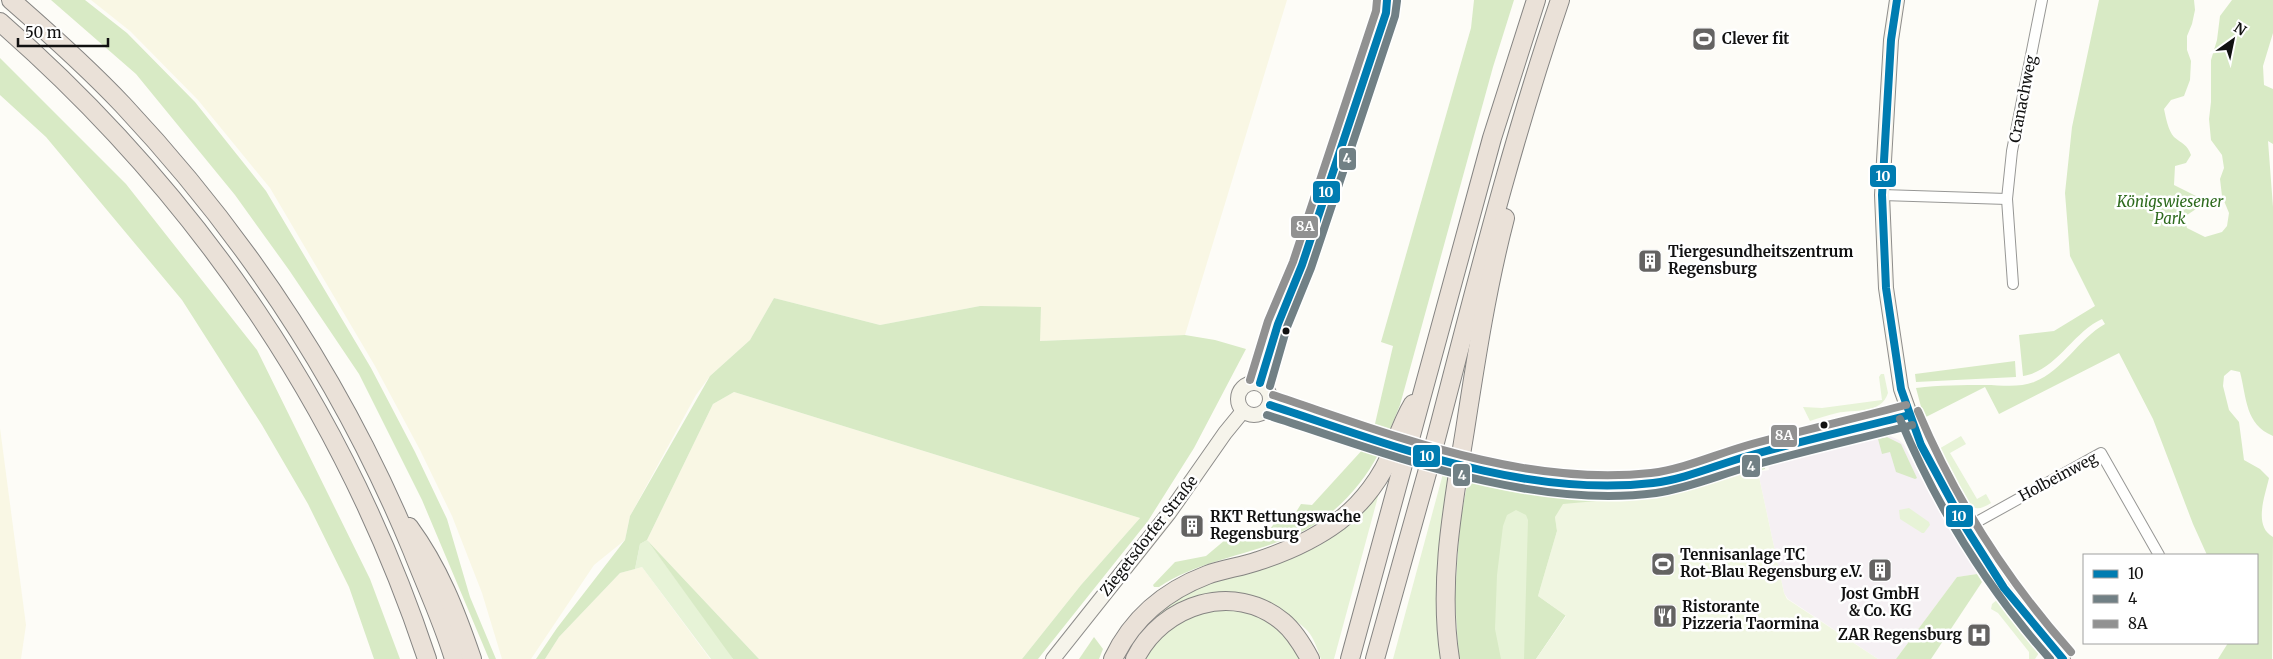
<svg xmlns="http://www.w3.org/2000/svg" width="2273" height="659" viewBox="0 0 2273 659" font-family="Merriweather,serif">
	<rect width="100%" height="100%" fill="#fdfcf7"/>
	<polygon fill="#f5f0f3" points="1888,435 1899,440 1904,445 1926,486 1940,504 1982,571 1977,574 1957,577 1896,659 1878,659 1788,599 1784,593 1758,472 1769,470 1768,463"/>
	<g fill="#f9f7e4">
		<polygon points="91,0 1287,0 1185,335 1039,341 1041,308 980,306 880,325 774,298 750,340 710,376 696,395 630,516 625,540 594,565 531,659 502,659 482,593 452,516 420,450 375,366 270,188 198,100 130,31"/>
		<polygon points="734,392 1140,518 1081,585 1022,659 759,659 647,540 713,404"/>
		<polygon points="0,428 26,625 21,659 0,659"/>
		<polygon points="642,567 710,659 545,659 559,637 620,573"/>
	</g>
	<g fill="#e7f3d7">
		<path d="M1881 374H1884L1888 393C1881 415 1854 409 1837 413 1828 415 1819 418 1810 421L1803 407 1822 408 1882 400 1879 377Z"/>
		<path d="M1961 436 1966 444 1950 453 1977 499 1986 494 1991 503C1981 509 1976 511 1966 503L1937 450Z"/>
		<path d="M1444 470 1449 472C1444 531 1430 600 1443 659H1393Z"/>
		<polygon points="1470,472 1517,483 1564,489 1536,659 1459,659 1455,597 1460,523"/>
		<path d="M1379 493 1334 659H1321C1318 651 1315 641 1310 634 1307 629 1301 625 1296 621 1255 582 1196 584 1154 621L1150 619 1163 605 1191 590 1319 546 1349 525Z"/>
		<polygon points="1909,508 1929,522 1930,525 1924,533 1922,533 1900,519 1899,510"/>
		<polygon points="647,540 724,645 733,659 711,659 642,567 635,569 640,544"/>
		<polygon points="1998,599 2039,653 2035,659 2029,659 2029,652 1998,613 1991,609 1992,604"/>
		<path d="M1230 608 1256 615 1279 627 1303 659H1144C1170 623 1186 614 1230 608Z"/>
	</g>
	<g fill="#d8eac5">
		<polygon points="51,0 85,0 127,33 195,102 266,191 371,368 415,452 447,519 470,597 496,659 489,659 422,500 359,374 289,270 235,195 136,74"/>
		<polygon points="1474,0 1514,0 1493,67 1400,405 1389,432 1374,428 1393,346 1381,342 1471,28"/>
		<path d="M2099 0H2194L2195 10 2192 24 2187 36V50L2191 61 2190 80 2184 96 2171 100 2164 109C2166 118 2168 130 2174 137 2182 144 2187 144 2191 155L2186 163 2175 166 2174 185 2198 197 2196 209 2184 217 2187 228 2205 237 2222 232 2227 226 2229 213 2222 196 2220 179 2224 168 2222 155 2211 140 2209 119 2211 102V60L2217 40 2220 16 2232 0H2273V33L2263 66 2264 85 2273 89V144L2268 141 2273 207V436C2245 424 2247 399 2240 372L2231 370 2224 376 2223 386 2229 410 2239 422 2244 460 2260 469 2269 478C2265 496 2253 526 2273 537L2272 659H2218L2228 643H2257V555H2207L2193 524 2153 419 2119 353 1999 414 1985 387 1924 418 1916 388C1939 385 1963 385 1985 385 2001 385 2019 388 2034 382 2064 370 2078 339 2105 324L2102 319C2073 332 2056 371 2023 376L2019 335 2054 331 2095 306 2070 256 2065 193 2072 127Z"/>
		<polygon points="0,58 126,184 257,350 370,579 400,659 374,659 349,587 308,504 262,425 182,300 46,137 0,95"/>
		<polygon points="774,298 880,325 980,306 1041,307 1040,341 1185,335 1215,340 1246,349 1194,448 1148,521 1038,659 1022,659 1081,585 1140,518 734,392 713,404 647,540 759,659 733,659 647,540 640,544 635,569 620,573 559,637 545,659 536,659 557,628 625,540 630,516 710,376 750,340"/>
		<polygon points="2015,361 2016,377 1916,382 1915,374"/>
		<polygon points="1887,437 1901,444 1917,478 1915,479 1896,472 1890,452 1882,454 1878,439"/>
		<path d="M1364 448 1379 453C1359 491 1328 522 1288 538 1245 556 1199 561 1159 587H1154L1153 585 1175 562 1206 556 1225 540 1267 533 1280 516 1293 517 1301 504 1312 505Z"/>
		<polygon points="1765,465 1765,469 1758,471 1757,473 1656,499 1654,492"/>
		<polygon points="1469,474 1516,485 1573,493 1638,495 1637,497 1555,517 1557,531 1538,596 1566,615 1536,659 1524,659 1528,520 1526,515 1516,510 1507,515 1503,526 1497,575 1495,629 1501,659 1459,659 1455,597 1460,523"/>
		<polygon points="1977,574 1982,582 1931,659 1896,659 1957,577"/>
		<polygon points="1094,637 1103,649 1099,659 1079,659"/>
	</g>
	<polygon fill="#f0f6e1" points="1755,470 1758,472 1784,593 1787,599 1878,659 1536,659 1566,616 1538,596 1557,531 1555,517 1563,504 1653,496"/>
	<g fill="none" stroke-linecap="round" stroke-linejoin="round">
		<polyline stroke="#dad9d4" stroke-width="14" stroke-dasharray="14 7" stroke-linecap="butt" points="1399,445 1469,466"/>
		<g stroke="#979795" stroke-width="12">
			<g id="street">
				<polyline points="1882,195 2007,199"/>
				<polyline points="2013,284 2007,199 2012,151 2042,0"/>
				<polyline points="1966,528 2101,453 2159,555"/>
			</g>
		</g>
		<g stroke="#8e8d8b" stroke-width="16">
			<g id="secondary">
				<polyline points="1897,0 1891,40 1882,195 1886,288 1901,389 1921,445 1966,528 2004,588 2063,659"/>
				<circle cx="1254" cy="399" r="16"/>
				<polyline points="1260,383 1278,324 1302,265 1386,13 1387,0"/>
				<polyline points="1270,405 1385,442"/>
				<path d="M1473 467C1528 479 1584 488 1642 484 1678 482 1713 466 1748 457 1801 442 1856 429 1909 415"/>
				<polyline points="1053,659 1169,513 1225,433 1243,411"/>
			</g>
		</g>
		<g stroke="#858482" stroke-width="20">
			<g id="highway">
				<path d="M11 0C50 34 88 68 123 105 245 235 344 385 412 550 426 586 443 622 454 659"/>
				<path d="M0 22C198 195 344 409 427 659"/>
				<path d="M409 527C439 568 456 612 472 659"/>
				<path d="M1113 659C1132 619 1165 591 1207 575 1223 569 1241 567 1258 561 1286 552 1315 539 1339 521 1362 504 1383 476 1393 449 1399 433 1404 419 1413 404"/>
				<path d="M1135 659C1162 604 1234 581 1283 622 1295 632 1303 646 1310 659"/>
				<polyline points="1350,659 1492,138 1536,0"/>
				<path d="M1375 659C1392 597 1410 535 1427 473 1469 314 1507 155 1560 0"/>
				<path d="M1450 659C1438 583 1453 505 1465 430 1476 359 1487 287 1505 218"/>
			</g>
		</g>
		<use href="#street" stroke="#fffffe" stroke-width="10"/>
		<use href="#secondary" stroke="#f6f4eb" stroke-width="14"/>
		<use href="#highway" stroke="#eae1d8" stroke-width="18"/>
		<g stroke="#fff" stroke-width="11">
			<g id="bus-1">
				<polyline points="1897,0 1891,40 1882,195 1886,288 1901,389 1921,445 1966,528 2004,588 2063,659"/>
				<polyline points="1260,383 1278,324 1302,265 1386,13 1387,0"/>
				<path d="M1270 405C1392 445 1522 498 1653 483 1686 479 1716 465 1748 456 1801 441 1855 429 1909 415"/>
			</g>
		</g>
		<g stroke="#fff" stroke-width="11">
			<g id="bus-2">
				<polyline points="1270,386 1287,327 1311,268 1395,16 1397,1"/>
				<path d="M1267 415C1386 453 1529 510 1656 493 1689 488 1719 475 1751 466 1804 451 1858 439 1912 425"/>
				<path d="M1900 419C1937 507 1986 587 2050 659"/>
			</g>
		</g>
		<g stroke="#fff" stroke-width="11">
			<g id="bus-3">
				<polyline points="1250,380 1268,321 1293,262 1376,11 1377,0"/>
				<path d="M1273 395C1393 435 1522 487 1651 473 1684 469 1714 455 1745 446 1799 431 1853 419 1906 405"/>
				<path d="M1918 411C1956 501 2006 579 2071 652"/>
			</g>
		</g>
		<use href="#bus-1" stroke="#007cb1" stroke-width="8"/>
		<use href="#bus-2" stroke="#718085" stroke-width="8"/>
		<use href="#bus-3" stroke="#919191" stroke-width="8"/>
	</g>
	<defs>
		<g id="stadium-square" transform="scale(1.25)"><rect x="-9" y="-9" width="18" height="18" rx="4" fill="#646362" stroke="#fff"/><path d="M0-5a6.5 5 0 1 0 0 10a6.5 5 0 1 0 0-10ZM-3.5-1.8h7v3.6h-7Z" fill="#fff"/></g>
		<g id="building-square" transform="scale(1.25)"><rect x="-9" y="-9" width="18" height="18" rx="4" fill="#646362" stroke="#fff"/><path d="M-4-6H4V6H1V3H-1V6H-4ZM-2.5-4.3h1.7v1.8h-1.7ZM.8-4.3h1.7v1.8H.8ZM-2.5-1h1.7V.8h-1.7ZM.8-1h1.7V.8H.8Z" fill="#fff"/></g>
		<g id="restaurant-square" transform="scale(1.25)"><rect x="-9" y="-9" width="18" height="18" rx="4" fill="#646362" stroke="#fff"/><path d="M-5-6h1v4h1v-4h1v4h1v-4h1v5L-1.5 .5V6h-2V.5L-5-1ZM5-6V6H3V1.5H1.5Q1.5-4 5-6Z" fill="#fff"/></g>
		<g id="hospital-square" transform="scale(1.25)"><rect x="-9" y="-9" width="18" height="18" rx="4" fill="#646362" stroke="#fff"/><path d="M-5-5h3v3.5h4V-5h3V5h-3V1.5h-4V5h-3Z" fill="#fff"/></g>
	</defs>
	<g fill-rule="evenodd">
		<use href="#stadium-square" x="1704" y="39"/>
		<use href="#building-square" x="1650" y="261"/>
		<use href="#building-square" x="1192" y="526"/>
		<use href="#stadium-square" x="1663" y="564"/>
		<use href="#building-square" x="1880" y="570"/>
		<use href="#restaurant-square" x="1665" y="616"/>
		<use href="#hospital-square" x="1979" y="635"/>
	</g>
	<g fill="#111" stroke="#fff" stroke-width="2">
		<circle cx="1286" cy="331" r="4.5"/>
		<circle cx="1824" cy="425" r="4.5"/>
	</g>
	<g text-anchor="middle" stroke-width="5" stroke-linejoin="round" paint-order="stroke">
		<g font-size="15" font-weight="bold" fill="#111" stroke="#fff" text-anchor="start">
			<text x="1722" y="44">Clever fit</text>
			<text x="1668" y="257">Tiergesundheitszentrum<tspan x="1668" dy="17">Regensburg</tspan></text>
			<text x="1210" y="522">RKT Rettungswache<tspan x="1210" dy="17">Regensburg</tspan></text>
			<text x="1680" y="560">Tennisanlage TC<tspan x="1680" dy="17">Rot-Blau Regensburg e.V.</tspan></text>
			<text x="1880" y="599" text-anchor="middle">Jost GmbH<tspan x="1880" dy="17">&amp; Co. KG</tspan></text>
			<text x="1682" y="612">Ristorante<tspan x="1682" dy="17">Pizzeria Taormina</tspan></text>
			<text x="1962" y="640" text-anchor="end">ZAR Regensburg</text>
		</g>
		<g font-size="15" fill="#111" stroke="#fff">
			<text transform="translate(2023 99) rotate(-79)" y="5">Cranachweg</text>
			<text transform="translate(2058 477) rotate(-28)" y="5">Holbeinweg</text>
			<text transform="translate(1149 536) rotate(-52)" y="5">Ziegetsdorfer Straße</text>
		</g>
		<g font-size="15" font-style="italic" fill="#2f6b1f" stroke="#fff">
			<text x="2170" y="207">Königswiesener<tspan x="2170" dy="17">Park</tspan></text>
		</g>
	</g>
	<g stroke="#fff" stroke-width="2">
		<rect x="1338" y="147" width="19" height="24" rx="5" fill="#718085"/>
		<rect x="1869" y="164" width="28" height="24" rx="5" fill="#007cb1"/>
		<rect x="1312" y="180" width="29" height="24" rx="5" fill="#007cb1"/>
		<rect x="1290" y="215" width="29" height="24" rx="5" fill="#919191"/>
		<rect x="1770" y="424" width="28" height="24" rx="5" fill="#919191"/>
		<rect x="1412" y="444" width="29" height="24" rx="5" fill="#007cb1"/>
		<rect x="1741" y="454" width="20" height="24" rx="5" fill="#718085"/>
		<rect x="1452" y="463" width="19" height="24" rx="5" fill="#718085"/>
		<rect x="1945" y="504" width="29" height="24" rx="5" fill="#007cb1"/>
	</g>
	<g font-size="14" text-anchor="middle" font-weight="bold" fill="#fff">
		<text x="1347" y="163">4</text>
		<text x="1883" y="181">10</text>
		<text x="1326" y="197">10</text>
		<text x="1305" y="231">8A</text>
		<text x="1784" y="440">8A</text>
		<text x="1427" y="461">10</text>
		<text x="1751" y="471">4</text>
		<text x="1462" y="480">4</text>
		<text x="1959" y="521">10</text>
	</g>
	<rect x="2083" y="554" width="175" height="90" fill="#ffffff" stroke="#a0a0a0"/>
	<rect x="2093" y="570" width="25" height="8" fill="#007cb1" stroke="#a0a0a0"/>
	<text x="2128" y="579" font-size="15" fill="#111111">10</text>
	<rect x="2093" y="595" width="25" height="8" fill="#718085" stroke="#a0a0a0"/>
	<text x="2128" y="604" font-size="15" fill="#111111">4</text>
	<rect x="2093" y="620" width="25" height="8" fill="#919191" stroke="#a0a0a0"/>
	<text x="2128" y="629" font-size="15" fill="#111111">8A</text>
	<g transform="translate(2233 40) rotate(33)" stroke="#ffffff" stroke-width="4" paint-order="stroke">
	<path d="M0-4L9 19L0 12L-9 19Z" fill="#111111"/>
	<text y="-8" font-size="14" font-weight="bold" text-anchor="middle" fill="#111111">N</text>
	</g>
	<path d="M18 38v8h90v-8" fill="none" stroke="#111111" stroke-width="2.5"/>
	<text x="25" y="38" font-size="15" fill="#111111" stroke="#ffffff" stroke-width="4" paint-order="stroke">50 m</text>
</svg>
